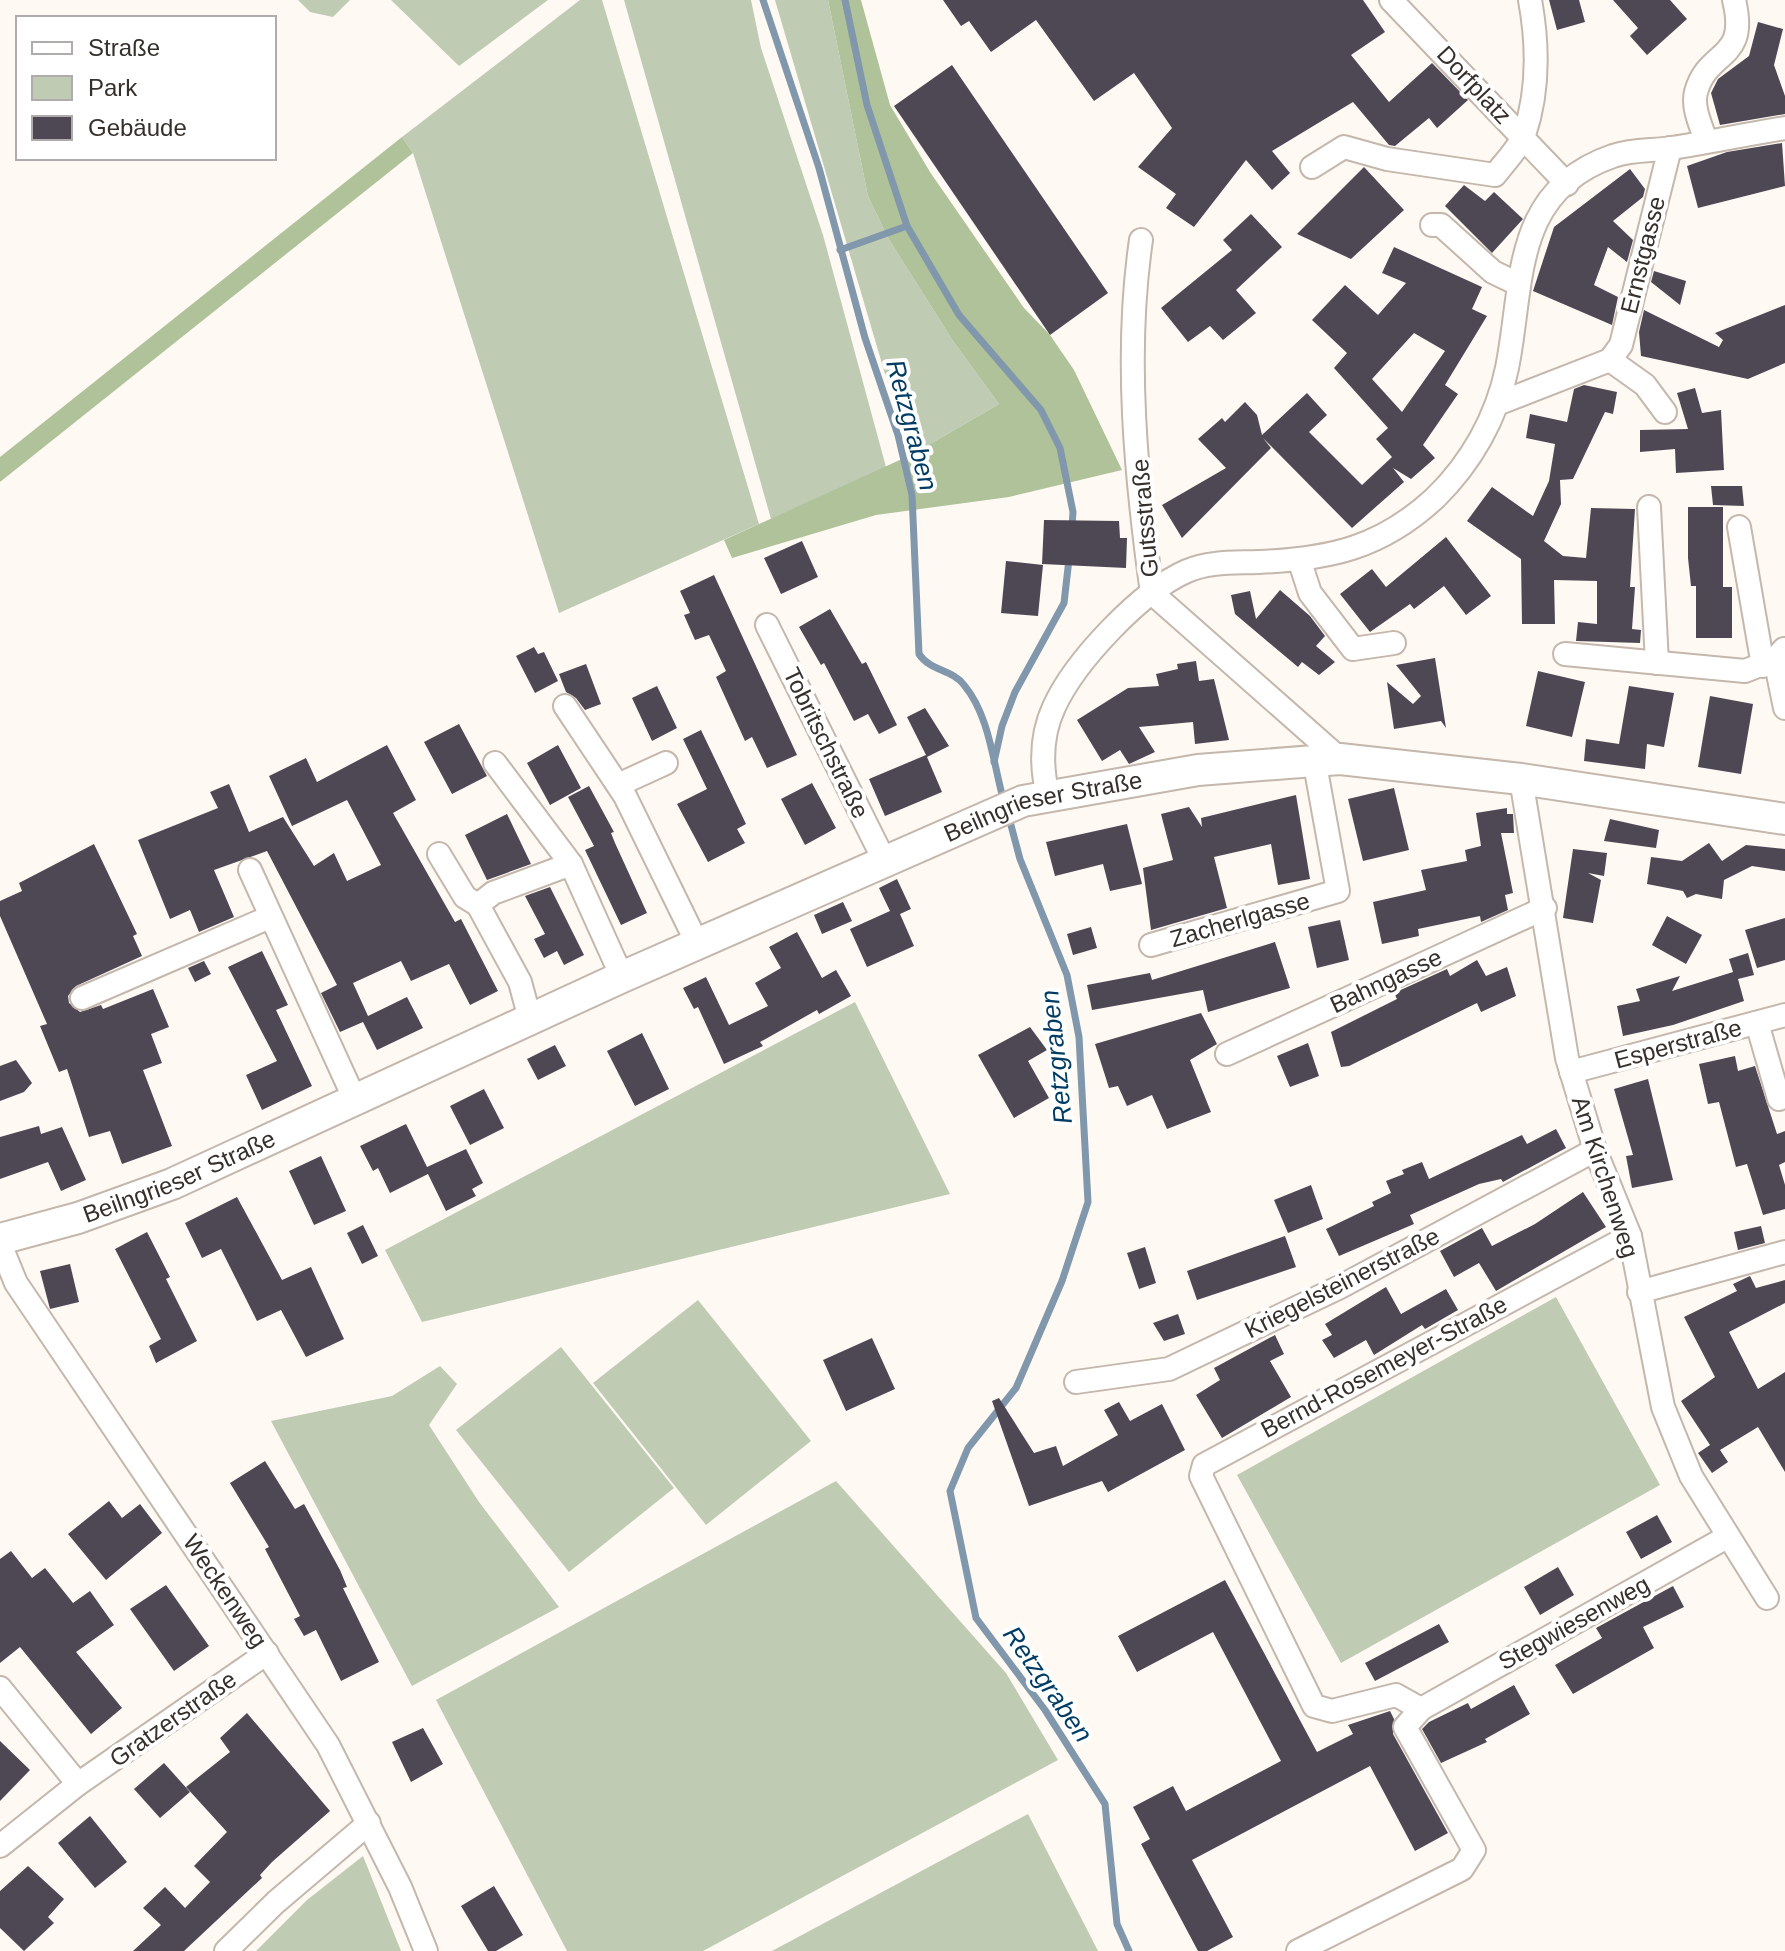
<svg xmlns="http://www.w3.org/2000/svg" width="1785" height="1951" viewBox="0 0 1785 1951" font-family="Arial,sans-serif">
	<rect width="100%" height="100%" fill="#fff9f4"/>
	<g fill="#bfcbb3">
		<polygon points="298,0 350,0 333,17 310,12"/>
		<polygon points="391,0 548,0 459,66"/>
		<polygon points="580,0 602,0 759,524 559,613 413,153 402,137"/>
		<polygon points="624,0 751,0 761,48 823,235 886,467 771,519"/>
		<polygon points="775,0 828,0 868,196 888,238 953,341 999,404 913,454 885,374"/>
		<polygon points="855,1002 950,1194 422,1322 385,1250"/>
		<polygon points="1556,1297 1660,1485 1341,1663 1237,1475"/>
		<polygon points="698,1300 811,1441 706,1525 593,1383"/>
		<polygon points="561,1347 674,1488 569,1572 456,1430"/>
		<polygon points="440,1366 457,1384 429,1425 479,1502 559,1607 412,1686 271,1421 392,1396"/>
		<polygon points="836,1481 1006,1673 1058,1760 703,1951 567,1951 436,1700"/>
		<polygon points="1028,1814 1098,1951 772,1951"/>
		<polygon points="363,1856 401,1951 256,1951 307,1900"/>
	</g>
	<g fill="#afc29a">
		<polygon points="828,0 861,0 890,105 930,172 1024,308 1050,335 1074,370 1122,470 1009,497 876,515 732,558 724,540 913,454 999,404 953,341 888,238 868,196"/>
		<polygon points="402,137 413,153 0,482 0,457"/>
	</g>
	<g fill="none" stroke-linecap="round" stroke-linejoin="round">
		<g stroke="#8097ac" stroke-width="7">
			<path d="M763 0 819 168 865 338 898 435 912 495 919 654C930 671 952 669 964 685 990 716 993 764 1004 802"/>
			<polyline points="845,0 867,105 907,226 959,315 1041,410 1060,448 1073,512 1072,526"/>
			<polyline points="840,250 907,226"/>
			<polyline points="994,762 1002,726 1015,692 1064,603 1069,559"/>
			<polyline points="1008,814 1020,859 1067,975 1079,1037 1088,1202 1062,1281 1016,1388 968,1448 950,1491 976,1618 1045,1710 1105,1804 1117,1924 1129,1951"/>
		</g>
	</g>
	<g fill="#4e4855" fill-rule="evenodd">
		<polygon points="943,0 1363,0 1385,32 1351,55 1389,102 1432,63 1468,100 1437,128 1429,118 1395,146 1389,145 1353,102 1272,151 1290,173 1272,190 1246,160 1194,227 1166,208 1176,194 1138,167 1172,128 1134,73 1094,101 1036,20 991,52 969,21 961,26"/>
		<polygon points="1549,0 1579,0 1585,22 1557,30"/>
		<polygon points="1613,0 1670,0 1687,19 1647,55 1630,36 1638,28"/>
		<polygon points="1758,22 1783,29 1774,65 1785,96 1785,114 1720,125 1711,93 1718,79 1749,56"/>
		<polygon points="952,65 1108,293 1050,335 894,106"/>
		<polygon points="1782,143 1785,186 1698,208 1687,166 1727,152"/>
		<polygon points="1364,167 1404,210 1351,259 1297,234"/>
		<polygon points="1630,169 1645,189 1643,197 1613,221 1633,240 1627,262 1608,247 1594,285 1618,297 1612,325 1533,291 1554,227"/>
		<polygon points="1464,185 1485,201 1494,192 1523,219 1492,253 1445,206"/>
		<polygon points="1251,214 1282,247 1236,290 1256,313 1223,340 1210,326 1188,342 1161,308 1232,250 1223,240"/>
		<path d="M1394 247 1482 287 1472 309 1487 316 1445 385 1458 394 1423 445 1435 458 1411 479 1393 468 1404 482 1352 528 1263 438 1271 448 1182 538 1162 505 1226 468 1198 439 1222 418 1225 422 1245 402 1257 415 1262 435 1307 393 1327 415 1309 432 1362 485 1392 457 1376 439 1388 428 1334 368 1347 353 1312 320 1345 285 1378 315 1406 283 1382 273ZM1414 333 1445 351 1402 412 1372 379Z"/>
		<polygon points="1654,271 1686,281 1680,305 1651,282"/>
		<polygon points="1785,305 1785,363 1748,379 1641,356 1639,332 1644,310 1719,347 1723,340 1715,333"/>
		<polygon points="1584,385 1617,392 1613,414 1605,412 1573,479 1560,480 1561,504 1544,541 1563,556 1586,558 1591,508 1635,509 1630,587 1635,587 1632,629 1641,630 1640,643 1576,641 1578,622 1597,624 1597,581 1554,580 1555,624 1522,624 1521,559 1467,521 1492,487 1533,516 1549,481 1555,444 1526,438 1530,414 1567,422 1574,389"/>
		<polygon points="1695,388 1702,413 1721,410 1724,470 1676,473 1675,449 1640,452 1640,430 1688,429 1677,393"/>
		<polygon points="1711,486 1742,486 1744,506 1713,505"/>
		<polygon points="1688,507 1723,507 1723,587 1732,587 1732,638 1696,638 1696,586 1691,586 1688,558"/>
		<polygon points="1044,520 1119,521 1120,538 1127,538 1126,568 1042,564"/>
		<polygon points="1446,537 1491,596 1466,615 1444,586 1414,609 1410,604 1370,632 1340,594 1372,569 1386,587"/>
		<polygon points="802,541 818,577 781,594 764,558"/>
		<polygon points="1006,561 1043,565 1038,616 1001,613"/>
		<polygon points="714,575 797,755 767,768 752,737 745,741 716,677 726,671 709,635 695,640 684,615 690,613 680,591"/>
		<polygon points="1280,590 1310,616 1325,636 1316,646 1335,662 1319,675 1302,662 1298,667 1235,614 1231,595 1250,591 1256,619"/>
		<polygon points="830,609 862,664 866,662 897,725 879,734 868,714 854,721 824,663 821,665 799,627"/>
		<polygon points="534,647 538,654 544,652 558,681 535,693 516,656"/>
		<polygon points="1435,658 1446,728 1441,721 1394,729 1387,682 1413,704 1421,696 1396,665"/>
		<polygon points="1196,661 1199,681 1214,679 1229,740 1195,744 1193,722 1139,727 1155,752 1129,764 1120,750 1102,761 1077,720 1128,688 1159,686 1156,674 1178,669 1177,664"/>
		<polygon points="586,664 601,704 585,710 576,698 566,692 559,674"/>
		<polygon points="1538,671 1585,682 1572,737 1526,726"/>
		<polygon points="657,686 677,728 652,741 632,698"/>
		<polygon points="1629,686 1674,693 1664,747 1647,744 1645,769 1584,761 1586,739 1619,744"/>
		<polygon points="1710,696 1753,704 1741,774 1698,767"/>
		<polygon points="925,708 949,746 927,757 942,792 885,816 869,779 926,755 907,717"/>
		<polygon points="459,724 487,776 452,794 424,742"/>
		<polygon points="701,730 746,824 737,829 745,843 708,862 677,804 707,789 683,739"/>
		<polygon points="387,745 416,800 393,813 455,922 461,919 498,991 470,1005 449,964 411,981 401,961 353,983 368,1016 407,997 423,1028 377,1050 363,1022 340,1032 321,993 337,985 267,851 214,870 234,917 199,932 190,910 170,919 138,840 218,808 210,792 229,784 249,832 283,817 314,866 334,853 347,881 381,865 347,800 292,826 269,776 306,758 317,782"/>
		<polygon points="558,745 581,788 550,805 527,763"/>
		<polygon points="812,783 836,828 805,845 781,799"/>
		<polygon points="589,786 614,832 611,833 615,843 647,913 621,925 585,850 594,846 568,797"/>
		<polygon points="1394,788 1409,850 1363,861 1348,799"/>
		<polygon points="1296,795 1310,879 1278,885 1271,844 1214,857 1227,908 1151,930 1143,868 1173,860 1161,814 1189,807 1202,827 1201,818"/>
		<polygon points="1507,808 1507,814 1513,814 1514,833 1501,833 1513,893 1505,895 1508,910 1481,922 1480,916 1418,929 1419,936 1382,944 1373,902 1426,890 1421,870 1467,861 1465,850 1481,846 1476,813"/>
		<polygon points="507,814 531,864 487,880 465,835"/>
		<polygon points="1610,819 1659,830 1656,848 1604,841"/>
		<polygon points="1127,824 1142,884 1110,891 1103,864 1055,876 1046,842"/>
		<polygon points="1709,843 1722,861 1746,845 1785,849 1785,871 1752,866 1724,880 1722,899 1696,894 1687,898 1683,891 1647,884 1651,857 1682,861"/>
		<polygon points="94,844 137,934 133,936 142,956 76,986 68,996 69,1003 80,1012 101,1005 103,1009 153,989 169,1027 151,1034 162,1063 143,1070 172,1146 122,1164 110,1131 89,1137 67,1069 59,1072 40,1026 47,1024 0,916 0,901 22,891 19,883"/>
		<polygon points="1573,849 1607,853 1604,876 1588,873 1601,880 1593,923 1563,918"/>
		<polygon points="897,879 911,909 900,914 914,946 867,967 850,929 890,911 879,888"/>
		<polygon points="550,887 584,955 564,965 557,951 544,958 534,939 545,934 525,896"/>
		<polygon points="843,902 852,921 822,934 814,915"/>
		<polygon points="1667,916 1702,935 1686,964 1652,945"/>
		<polygon points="1785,918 1785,960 1757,968 1745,930"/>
		<polygon points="1340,920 1349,960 1317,968 1308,927"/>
		<polygon points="1091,927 1097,948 1073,955 1067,934"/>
		<polygon points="797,932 822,978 836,970 851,996 819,1014 817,1010 760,1042 763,1046 724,1064 698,1007 694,1009 683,988 706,977 729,1025 768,1006 755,983 781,968 769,947"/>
		<polygon points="1275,942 1290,988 1208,1012 1203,990 1092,1010 1087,985 1150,973 1152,980"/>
		<polygon points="262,951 288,1005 276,1010 312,1086 262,1110 246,1075 277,1061 228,967"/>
		<polygon points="1748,953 1754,975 1738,979 1744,1001 1673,1025 1623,1036 1617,1006 1640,1001 1636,989 1680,976 1672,991 1733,972 1729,959"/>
		<polygon points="1477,960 1486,976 1507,967 1516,996 1481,1012 1477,1003 1349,1066 1341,1067 1331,1032 1397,999 1394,993 1447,969 1450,976"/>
		<polygon points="204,961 211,974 195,982 188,968"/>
		<polygon points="1201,1013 1217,1044 1190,1060 1211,1112 1167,1129 1152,1095 1127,1106 1118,1086 1109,1088 1095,1044"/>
		<polygon points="1030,1027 1047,1050 1028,1061 1049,1098 1014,1118 978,1055"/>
		<polygon points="642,1033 669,1089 635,1106 607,1051"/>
		<polygon points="1308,1043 1319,1076 1290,1087 1277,1056"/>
		<polygon points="555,1045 566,1066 538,1080 527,1059"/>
		<polygon points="1735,1056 1738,1071 1755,1066 1777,1134 1785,1131 1785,1162 1779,1165 1785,1185 1785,1209 1763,1215 1747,1164 1736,1167 1719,1102 1708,1104 1699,1064"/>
		<polygon points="16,1060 32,1083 24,1092 0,1101 0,1066"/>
		<polygon points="1648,1079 1673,1180 1632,1188 1626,1156 1633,1155 1614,1089"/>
		<polygon points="484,1089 504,1128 470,1145 450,1106"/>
		<polygon points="406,1124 427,1167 466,1149 483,1183 472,1189 476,1196 446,1211 428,1174 390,1193 378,1168 373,1171 360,1146"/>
		<polygon points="39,1126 41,1134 62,1127 86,1180 61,1191 48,1162 0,1179 0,1137"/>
		<polygon points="1556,1129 1566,1148 1503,1182 1501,1179 1479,1184 1410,1215 1414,1224 1339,1256 1326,1229 1374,1206 1372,1202 1391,1193 1386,1181 1404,1174 1402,1170 1422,1162 1429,1179 1522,1135 1527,1144"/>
		<polygon points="321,1156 346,1211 314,1225 289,1171"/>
		<polygon points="1311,1185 1323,1219 1288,1233 1274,1200"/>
		<polygon points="1583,1192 1606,1227 1496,1291 1479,1263 1454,1277 1440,1251 1482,1228 1492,1246 1535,1224"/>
		<polygon points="237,1197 282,1280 311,1267 344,1339 306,1357 281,1310 257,1321 221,1249 202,1258 185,1223"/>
		<polygon points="363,1225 378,1256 362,1264 347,1233"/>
		<polygon points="1761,1226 1765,1243 1738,1250 1734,1232"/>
		<polygon points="147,1232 170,1277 166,1279 197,1341 156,1363 149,1346 161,1339 115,1249"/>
		<polygon points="1285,1236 1296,1267 1197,1300 1187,1271"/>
		<polygon points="1145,1247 1156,1283 1139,1289 1127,1253"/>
		<polygon points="70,1264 79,1302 50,1309 40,1271"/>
		<polygon points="1750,1276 1756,1288 1785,1280 1785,1303 1729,1332 1758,1389 1785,1372 1785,1472 1758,1427 1720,1450 1728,1462 1712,1473 1698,1453 1710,1445 1681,1401 1715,1377 1684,1317 1737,1291 1733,1284"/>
		<polygon points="1386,1287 1401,1314 1446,1289 1458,1310 1425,1329 1422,1325 1374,1355 1366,1340 1334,1358 1322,1340 1332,1335 1325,1324"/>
		<polygon points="1178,1314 1185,1334 1164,1341 1153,1323"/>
		<polygon points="1275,1335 1284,1354 1270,1361 1291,1397 1222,1438 1196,1395 1220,1380 1214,1368"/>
		<polygon points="872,1338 895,1389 846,1411 823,1360"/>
		<polygon points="999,1398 1034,1453 1056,1446 1063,1466 1118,1435 1104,1410 1119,1402 1130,1421 1162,1404 1185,1450 1108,1492 1102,1481 1029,1506 992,1401"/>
		<polygon points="265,1461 295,1509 304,1504 340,1570 347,1587 343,1588 379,1662 341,1681 316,1630 304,1636 294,1619 300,1616 265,1549 269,1547 230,1483"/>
		<polygon points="109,1501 122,1518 140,1504 162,1533 106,1580 68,1534"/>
		<polygon points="1657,1515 1672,1542 1641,1559 1626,1532"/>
		<polygon points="11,1551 32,1578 45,1568 73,1603 90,1591 114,1625 76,1652 122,1708 91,1734 20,1647 0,1663 0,1559"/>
		<polygon points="1558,1567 1574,1595 1540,1615 1524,1587"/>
		<polygon points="1225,1580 1317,1752 1353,1734 1348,1725 1390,1711 1394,1719 1393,1734 1448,1833 1415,1851 1370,1766 1192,1860 1233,1937 1207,1951 1198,1951 1141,1844 1150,1839 1133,1807 1173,1786 1186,1811 1281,1761 1213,1632 1137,1672 1118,1636"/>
		<polygon points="166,1585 209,1646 174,1671 130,1609"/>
		<polygon points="1673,1586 1684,1607 1643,1627 1654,1648 1573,1694 1555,1665 1602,1638 1596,1628"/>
		<polygon points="1439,1624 1449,1642 1375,1681 1365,1663"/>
		<polygon points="1514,1685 1530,1714 1485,1739 1487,1742 1441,1763 1422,1729 1429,1722 1468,1703 1471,1709"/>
		<polygon points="247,1713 330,1811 272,1862 260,1875 262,1878 184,1951 133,1951 161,1925 143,1908 165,1887 185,1908 210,1882 194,1866 227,1832 186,1787 230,1752 220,1738"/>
		<polygon points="423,1728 443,1764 411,1782 392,1742"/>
		<polygon points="0,1741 30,1770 0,1801"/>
		<polygon points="164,1763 190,1792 160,1818 134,1789"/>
		<polygon points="90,1816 127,1862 95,1888 58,1843"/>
		<polygon points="28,1866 64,1899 48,1917 54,1923 24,1951 0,1928 0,1891"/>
		<polygon points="494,1886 523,1935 496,1951 488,1951 461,1906"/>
	</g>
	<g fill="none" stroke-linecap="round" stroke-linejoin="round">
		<g stroke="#c4b7ac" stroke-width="26">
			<g id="minor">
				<polyline points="1391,0 1567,184"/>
				<path d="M1706 141C1701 125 1692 108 1696 92 1708 48 1749 62 1734 0"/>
				<path d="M1312 167 1344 147 1387 159 1495 175C1504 163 1518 149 1524 135 1539 91 1538 44 1530 0"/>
				<polyline points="1432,225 1441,225 1493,272 1518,284"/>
				<path d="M1141 240C1124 355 1136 478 1152 593L1340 759"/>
				<polyline points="1610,360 1645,385 1665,412"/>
				<polyline points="1497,404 1610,360 1621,345 1670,148"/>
				<polyline points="1649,507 1657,663"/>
				<polyline points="1739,527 1763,666"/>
				<polyline points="1299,559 1310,593 1353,649 1394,643"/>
				<polyline points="767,625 884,860"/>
				<polyline points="1784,649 1775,659 1785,708"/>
				<polyline points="1565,654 1745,671 1775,659"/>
				<polyline points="565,706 625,796 697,943"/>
				<polyline points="495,763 571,864 622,977"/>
				<polyline points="1521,779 1567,1058 1595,1150 1630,1236 1663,1407 1691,1476 1767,1598"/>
				<polyline points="618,785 666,763"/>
				<path d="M1048 796C1041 767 1041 735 1054 707 1075 661 1141 591 1187 571 1210 561 1235 563 1259 562 1330 559 1381 548 1435 498 1471 463 1497 417 1507 368 1524 284 1511 191 1613 156 1632 149 1652 151 1672 148 1710 142 1747 134 1785 128"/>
				<polyline points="439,854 465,897 478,905 520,982 530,1019"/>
				<polyline points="250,870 355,1100"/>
				<polyline points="478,905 493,893 571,864"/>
				<polyline points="1151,945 1338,891 1314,759"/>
				<polyline points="82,998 270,917"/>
				<polyline points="1757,1023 1779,1099"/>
				<polyline points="1227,1054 1545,908"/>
				<polyline points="1571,1072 1785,1015"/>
				<polyline points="0,1244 16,1283 328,1745 400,1887 426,1951"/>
				<polyline points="1639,1292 1785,1252"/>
				<polyline points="1076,1382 1169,1369 1340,1287 1595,1150"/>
				<polyline points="0,1688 78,1784"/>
				<polyline points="1421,1709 1396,1695 1332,1711 1314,1706 1201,1476 1204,1465 1630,1236"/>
				<polyline points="0,1846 78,1784 267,1653"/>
				<polyline points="226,1951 276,1902 369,1823"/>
				<polyline points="1298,1951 1462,1869 1474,1850 1405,1727 1421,1709 1727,1537"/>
			</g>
		</g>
		<g stroke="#c4b7ac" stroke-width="34">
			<g id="major">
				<path id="s1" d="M0 1239 78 1218 172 1184 622 977 1023 801 1198 770 1340 759 1521 779 1785 819"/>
			</g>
		</g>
		<use href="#minor" stroke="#fff" stroke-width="22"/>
		<use href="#major" stroke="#fff" stroke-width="30"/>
	</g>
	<g text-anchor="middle" stroke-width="8" stroke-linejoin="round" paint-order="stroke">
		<g font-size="24" fill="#36302c" stroke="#fff">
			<text transform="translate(1474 85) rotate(47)" y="8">Dorfplatz</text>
			<text transform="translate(1643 255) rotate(-76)" y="8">Ernstgasse</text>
			<text transform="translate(1145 518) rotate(-95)" y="8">Gutsstraße</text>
			<text transform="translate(826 743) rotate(64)" y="8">Tobritschstraße</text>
			<text dy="8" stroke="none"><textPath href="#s1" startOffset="1132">Beilngrieser Straße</textPath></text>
			<text transform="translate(1240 920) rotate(-16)" y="8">Zacherlgasse</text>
			<text transform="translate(1386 981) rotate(-25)" y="8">Bahngasse</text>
			<text transform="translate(1678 1044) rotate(-15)" y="8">Esperstraße</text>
			<text dy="8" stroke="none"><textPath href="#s1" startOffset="190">Beilngrieser Straße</textPath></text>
			<text transform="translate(1605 1177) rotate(72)" y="8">Am Kirchenweg</text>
			<text transform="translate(1342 1283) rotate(-27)" y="8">Kriegelsteinerstraße</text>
			<text transform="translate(1384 1367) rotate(-28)" y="8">Bernd-Rosemeyer-Straße</text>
			<text transform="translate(225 1591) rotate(56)" y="8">Weckenweg</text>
			<text transform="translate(1574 1623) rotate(-29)" y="8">Stegwiesenweg</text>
			<text transform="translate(173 1719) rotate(-35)" y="8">Gratzerstraße</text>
		</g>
		<g font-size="26" font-style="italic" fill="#003c64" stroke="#fff">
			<text transform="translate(912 425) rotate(75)" y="9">Retzgraben</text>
			<text transform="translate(1056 1057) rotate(-96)" y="9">Retzgraben</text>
			<text transform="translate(1048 1684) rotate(55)" y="9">Retzgraben</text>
		</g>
	</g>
	<rect x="16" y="16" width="260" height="144" fill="#ffffff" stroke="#afacab" stroke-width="2"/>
	<rect x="32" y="42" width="40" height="12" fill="#ffffff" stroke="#afacab" stroke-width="2"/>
	<text x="88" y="56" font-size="24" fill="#36302c">Straße</text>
	<rect x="32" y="76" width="40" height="24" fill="#bfcbb3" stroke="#afacab" stroke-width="2"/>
	<text x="88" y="96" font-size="24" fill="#36302c">Park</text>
	<rect x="32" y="116" width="40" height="24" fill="#4e4855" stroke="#afacab" stroke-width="2"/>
	<text x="88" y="136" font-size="24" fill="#36302c">Gebäude</text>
</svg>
